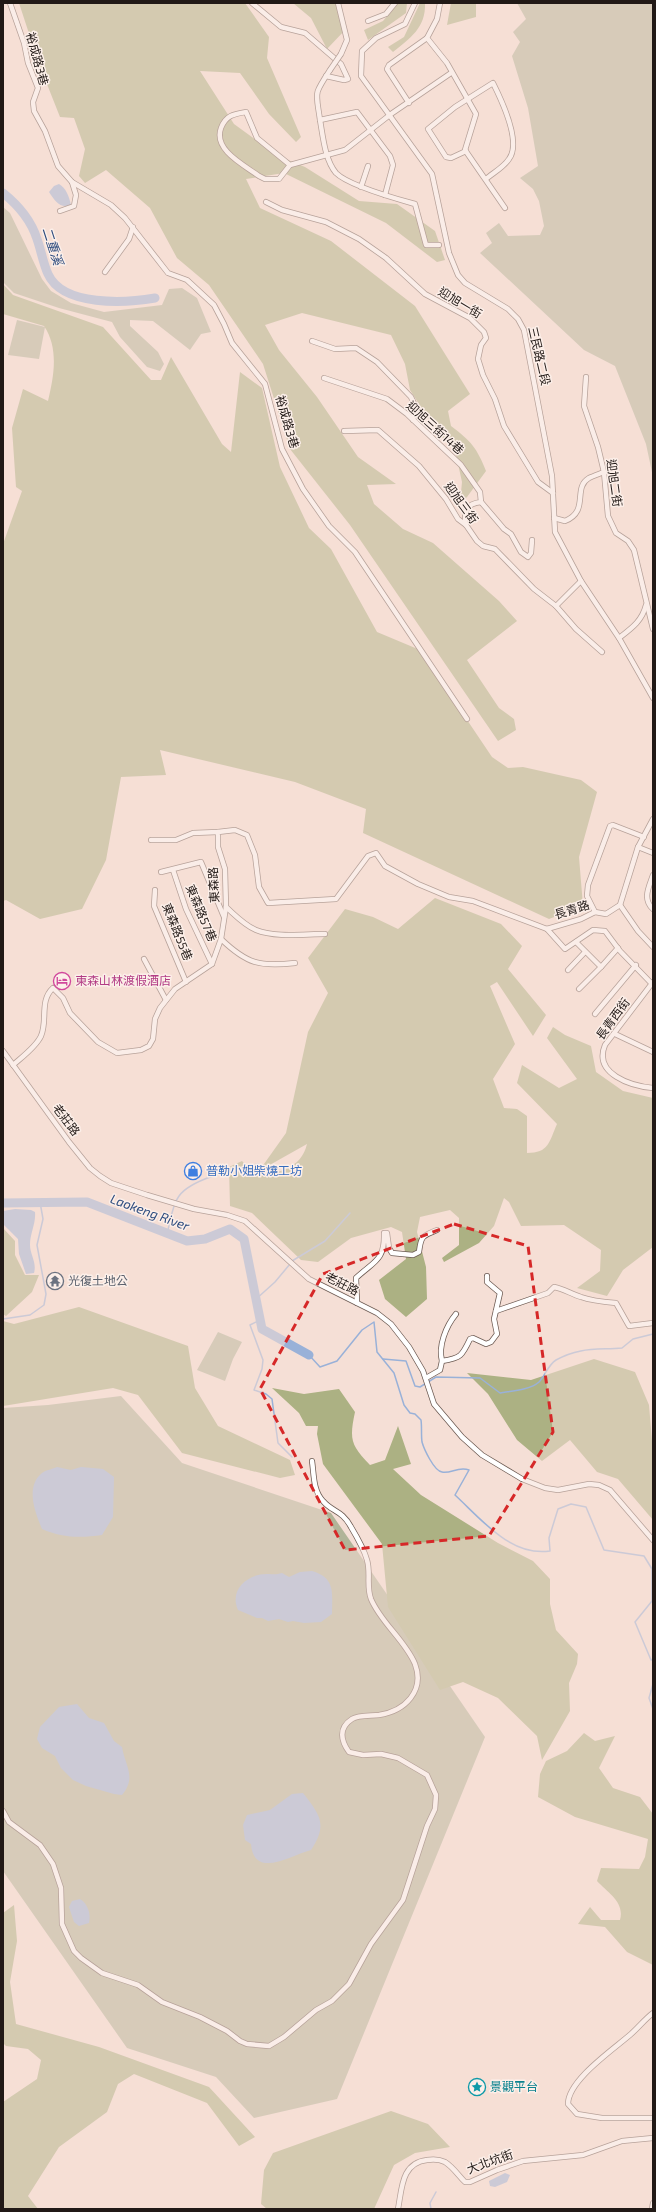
<svg xmlns="http://www.w3.org/2000/svg" width="656" height="2212" viewBox="0 0 656 2212" font-family="'Exo 2','Noto Sans TC',sans-serif">
	<rect width="100%" height="100%" fill="#f5dfd6"/>
	<g fill="#b1b498">
		<polygon points="517,3 653,3 653,477 646,444 615,366 584,350 480,253 492,243 486,233 499,223 508,236 540,235 544,226 539,201 533,189 520,178 538,166 528,108 512,56 520,42 513,32 526,19"/>
		<polygon points="3,207 10,213 42,279 51,291 71,303 104,312 162,305 169,289 182,288 197,298 211,332 201,334 190,350 153,321 130,320 130,326 158,352 164,364 160,371 147,367 120,337 112,322 59,308 14,293 3,282"/>
		<polygon points="17,320 45,327 39,359 8,355"/>
		<polygon points="218,1332 242,1342 233,1359 225,1381 197,1370"/>
		<polygon points="121,1396 182,1463 331,1513 485,1737 337,2099 254,2118 216,2077 127,2048 3,1871 3,1408 48,1405"/>
	</g>
	<g fill="#acb183">
		<path d="M19 3H245L269 37 267 58 301 137 296 142 269 114 240 73 200 71 234 124 278 156 305 167 359 201 397 204 435 231 445 260 437 262 386 223 284 173 246 179 260 208 331 241 415 306 470 394 448 411 451 426C471 441 477 448 486 471L467 497 460 503 462 482 455 450 436 431 410 390 405 364 391 335 302 313 265 325 279 350 317 397 358 457 396 484 367 485 374 504 403 529 433 543 499 601 517 621 467 660 499 708 514 719 516 730 498 741 350 525 290 449 263 364 209 285 177 258 150 208 106 170 85 183 79 176 85 149 74 118 60 117 39 64Z"/>
		<polygon points="293,3 337,3 345,30 327,49 311,18"/>
		<polygon points="398,3 407,3 406,13 368,40 364,30 383,21"/>
		<path d="M420 3H425C426 28 410 38 393 52L388 47 404 37Z"/>
		<polygon points="451,3 476,3 476,17 447,25"/>
		<path d="M3 284 13 295 103 327 151 380H161L171 357 222 444 231 452 240 372 262 388 280 467 309 528 331 549 377 632 420 650 492 757 508 768 523 767 581 780 597 792 579 857 583 906 549 919 363 833 366 809 295 782 160 750 166 775 121 777 106 860 82 909 40 919 6 900 3 901V544L22 491 16 487 12 428 23 389 48 401C54 376 59 348 44 326L3 314Z"/>
		<path d="M435 898 501 924 522 946 508 969 546 1015 533 1036 497 982 490 986 515 1044 493 1079 504 1108 517 1109 527 1116V1153C549 1153 549 1142 557 1124L517 1083 522 1065 559 1088 577 1079 547 1038 553 1027 565 1035 591 1046 596 1072 623 1091 653 1098V1247L623 1270 607 1296 577 1288 600 1271 601 1250 564 1225 521 1226 509 1202 504 1198 494 1226 479 1243 444 1262 442 1258 459 1245V1218L450 1210 420 1217 417 1232 426 1267 427 1299 406 1317 385 1299 379 1280 406 1259 402 1232 391 1227 351 1238 318 1262 301 1260 252 1213 230 1206 229 1167 242 1161 256 1176C278 1173 301 1169 307 1144L259 1171 286 1133 308 1032 328 993 308 958 345 909 373 917 398 929Z"/>
		<polygon points="3,1228 15,1241 15,1255 25,1275 39,1275 32,1292 6,1316 3,1314"/>
		<polygon points="79,1307 188,1346 195,1388 218,1426 290,1460 295,1475 280,1478 182,1453 138,1395 113,1388 3,1406 3,1321 14,1324"/>
		<polygon points="594,1359 635,1372 649,1405 653,1453 653,1520 618,1479 597,1472 570,1440 542,1461 517,1440 488,1394 467,1373 531,1380"/>
		<path d="M272 1388 304 1394 339 1389 355 1412C349 1440 351 1445 370 1465L385 1460 398 1426 411 1464 393 1469 421 1495 498 1543 533 1561 550 1579V1604L556 1630 578 1654 577 1664 569 1683 570 1711 542 1760 537 1736 498 1698 463 1682 440 1690 388 1607 382 1544 323 1464 317 1434 318 1426H306L299 1413Z"/>
		<path d="M584 1733 595 1741 615 1736 599 1768 613 1788 640 1797 653 1814V1965L627 1952 605 1927 578 1924 590 1907 601 1920H620C625 1902 608 1893 597 1881L601 1868 639 1869 645 1857 648 1839 575 1817 538 1797 540 1774 546 1761 567 1751Z"/>
		<polygon points="14,1905 17,1941 10,1982 16,2024 99,2047 209,2087 255,2137 239,2146 207,2103 134,2074 118,2084 107,2112 59,2147 28,2196 38,2209 3,2209 3,2102 37,2079 41,2060 28,2049 6,2046 3,2043 3,1913"/>
		<polygon points="391,2111 428,2124 450,2147 415,2153 394,2165 374,2209 267,2209 261,2204 264,2170 273,2153"/>
	</g>
	<g fill="#99b1d8">
		<path d="M59 184C66 188 69 196 71 205 60 209 55 201 49 192L54 186Z"/>
		<path d="M15 1209 31 1210 35 1212C36 1224 30 1233 30 1245 30 1255 37 1262 34 1273L26 1274 19 1254 18 1239 3 1224V1211Z"/>
		<path d="M57 1467 71 1470 81 1467 103 1469 114 1477 113 1517 102 1535C81 1538 62 1538 42 1529 35 1512 25 1487 42 1473 46 1470 53 1469 57 1467Z"/>
		<path d="M312 1571C336 1578 332 1593 332 1614L321 1622 304 1623 293 1621 288 1622 279 1619 268 1621 262 1618H257L238 1610C229 1590 247 1574 267 1574 273 1574 276 1575 282 1573L289 1577 300 1572Z"/>
		<path d="M77 1704 89 1718 104 1723 114 1741 122 1747C125 1766 137 1777 122 1795L114 1794 86 1786 73 1780 61 1768 55 1756 42 1748 37 1739 40 1727 59 1707Z"/>
		<path d="M303 1793C320 1815 328 1824 311 1850 291 1855 254 1880 251 1844L245 1840 243 1825 247 1815 270 1810 292 1794Z"/>
		<path d="M80 1899C88 1904 91 1914 89 1923L79 1926 74 1922 69 1907 72 1901Z"/>
		<polygon points="505,2173 510,2175 507,2182 495,2187 490,2186 489,2181"/>
	</g>
	<g fill="none" stroke-linecap="round" stroke-linejoin="round">
		<g stroke="#99b1d8" stroke-width="1.5">
			<path d="M167 1234C170 1223 172 1205 179 1196 192 1178 237 1169 258 1164"/>
			<polyline points="292,1261 325,1241 350,1213"/>
			<polyline points="255,1300 275,1282 290,1264"/>
			<polyline points="3,1319 30,1315 44,1305 46,1294 37,1245 43,1219 40,1202"/>
			<polyline points="260,1320 250,1325 263,1360 262,1369 254,1390 266,1394 272,1399 278,1443 292,1457"/>
			<path d="M309 1355 320 1367 337 1361 362 1330 374 1322 377 1352 394 1373 404 1405 410 1413 415 1414 421 1420C422 1427 421 1435 422 1442 424 1449 434 1471 442 1472 451 1474 458 1466 469 1470L455 1495C481 1519 511 1557 550 1551L549 1538 558 1509 571 1504 586 1507 604 1550 644 1556 652 1569V1601L635 1622 651 1660 653 1659"/>
			<path d="M383 1359 406 1361 415 1386 420 1387 436 1377 480 1378 500 1393C511 1391 530 1390 539 1382 545 1376 548 1365 556 1360 579 1347 596 1350 622 1348L633 1339 653 1334"/>
			<polyline points="653,1684 649,1698 653,1709"/>
			<polyline points="431,2209 430,2203 436,2192"/>
		</g>
		<g stroke="#99b1d8" stroke-width="9">
			<path d="M3 193C18 205 31 220 37 239 41 250 43 263 48 274 63 307 126 303 155 298"/>
			<polyline points="3,1203 87,1202 187,1241 205,1239 230,1229 244,1239 262,1329 309,1355"/>
		</g>
		<g stroke="#6c5a52" stroke-width="6">
			<g id="minor">
				<polyline points="10,3 24,43 28,63 38,88 33,102 34,111 45,131 58,166 72,182 111,205 125,218 168,273 187,280 214,305 224,324 232,343 265,384 282,449 303,489 329,526 355,552 467,719"/>
				<polyline points="252,3 281,27 305,33 341,64 348,79 344,80 326,76"/>
				<polyline points="338,3 347,40 341,54"/>
				<polyline points="415,3 405,24 376,38 362,51 361,76 432,174 449,253 458,275 465,283 508,309 518,319 524,330 552,476 555,532 581,581 619,638 653,698"/>
				<polyline points="440,3 437,19 427,38 447,63 476,114 465,150 505,208"/>
				<polyline points="368,21 386,14 395,3"/>
				<path d="M330 70C313 96 316 91 320 120 323 137 325 160 336 173 349 186 397 199 415 204L426 245H439"/>
				<polyline points="409,103 387,69 389,65 427,38"/>
				<polyline points="320,120 357,112 390,156 393,165 385,195"/>
				<path d="M466 151 451 158 446 157 428 129 455 107 493 83C501 99 522 142 509 159 504 167 493 173 486 179"/>
				<path d="M290 165 257 138 246 112C234 114 226 115 221 128 213 150 244 165 259 176L265 179H279L290 165 345 150 391 114 451 73"/>
				<polyline points="361,187 368,166"/>
				<polyline points="266,202 282,210 326,222 359,239 386,258 425,294 470,318 484,332 486,338 481,345 478,359 483,375 495,399 504,426 538,482 553,493"/>
				<polyline points="60,211 74,206 76,195 72,182"/>
				<polyline points="105,272 129,239 133,227"/>
				<polyline points="312,341 335,349 356,348 377,362 411,397 416,408 413,420"/>
				<polyline points="586,377 584,406 598,447 604,472 608,516 616,533 628,541 634,550 653,629"/>
				<path d="M324 378 387 399 407 414 461 465 480 492 481 502C466 504 463 511 466 525"/>
				<polyline points="344,431 378,430 419,466 446,499 458,519 466,525 477,541 483,546 495,549 534,589 556,606 581,581"/>
				<polyline points="481,502 504,529 511,534 521,552 528,557 531,553 532,540"/>
				<path d="M554 518 565 521C590 511 572 488 589 478 593 476 599 474 604 472"/>
				<polyline points="556,606 576,629 602,652"/>
				<path d="M619 638C632 628 642 621 646 605"/>
				<polyline points="151,840 176,840 193,833 218,832"/>
				<polyline points="638,847 653,853"/>
				<polyline points="173,870 186,909 212,964"/>
				<polyline points="161,872 201,862 224,917"/>
				<path d="M653 875C649 887 642 899 653 909"/>
				<polyline points="155,890 154,906 186,982"/>
				<polyline points="620,905 638,931 653,947"/>
				<path d="M226 907C235 915 244 925 256 930 276 938 304 934 325 934"/>
				<polyline points="595,912 587,896 588,885 610,826 613,825 644,837"/>
				<polyline points="547,929 565,949 593,930 605,931 620,951 653,985"/>
				<path d="M221 939C247 964 260 967 295 963"/>
				<polyline points="576,942 601,967 618,948"/>
				<polyline points="144,959 166,1000"/>
				<polyline points="568,970 585,952"/>
				<path d="M653 982 605 1045C593 1074 631 1086 653 1088"/>
				<polyline points="579,989 601,967"/>
				<polyline points="595,1014 636,965"/>
				<polyline points="615,1034 653,1052"/>
				<polyline points="3,1051 69,1142 90,1168 100,1176 111,1183 147,1195 194,1209 227,1215 245,1221 309,1279 377,1313 391,1324 409,1347 423,1371 434,1404 462,1437 482,1455 522,1479 545,1488 558,1490 589,1484 599,1485 610,1490 653,1540"/>
				<path d="M13 1065C22 1057 36 1047 41 1036 48 1020 39 1001 53 988L63 998 70 1013 98 1042 117 1053 141 1050 149 1046 153 1039 155 1019 160 1008 175 989 212 964 221 939 226 907 225 869 218 847V832L235 830 247 835 255 855 259 887 268 903 336 899 368 856 376 853 385 866 418 884 449 897 473 901 547 929 581 919 595 912 606 914 620 905 638 847 653 819"/>
				<path d="M357 1303 356 1278C374 1261 385 1261 384 1233H387L389 1248 392 1253 413 1255 419 1252C421 1236 422 1236 437 1230"/>
				<path d="M496 1311 548 1293 554 1287C564 1289 571 1294 581 1297 592 1301 604 1302 616 1303L629 1326 653 1323"/>
				<path d="M442 1361C438 1346 446 1326 456 1314"/>
				<path d="M426 1378 440 1370 442 1361C461 1358 462 1356 470 1339L473 1338 486 1344 491 1342 497 1334 494 1319 500 1293 487 1282V1276"/>
				<path d="M3 1811 9 1822 40 1845 53 1864 61 1888 62 1924 74 1951 81 1958 102 1973 138 1985 162 2002 200 2017 227 2031 240 2041 247 2044 269 2046 284 2037 316 2010 332 2001 349 1984 371 1944 403 1900 427 1826 435 1809 436 1795 427 1775 398 1758 381 1754 363 1755 349 1752C341 1741 338 1728 352 1719 358 1715 371 1716 379 1715 405 1711 425 1691 415 1664 405 1640 381 1623 371 1599 366 1586 371 1573 367 1560 364 1549 357 1537 351 1527 342 1510 332 1512 323 1501 313 1491 314 1474 312 1461"/>
				<path d="M653 2013C645 2019 639 2027 631 2034 614 2049 568 2080 568 2104L577 2114 602 2118H653"/>
				<path d="M398 2209C402 2189 401 2163 427 2160 433 2159 439 2159 445 2162 453 2167 458 2175 465 2182H470L497 2170 523 2161 583 2155 622 2141 653 2138"/>
				<polyline points="652,2209 653,2203"/>
			</g>
		</g>
		<use href="#minor" stroke="#fff" stroke-width="4.5"/>
		<g stroke="#6c5a52" stroke-width="6" stroke-linecap="butt">
			<polyline id="minor-bridge" points="330,70 341,54"/>
		</g>
		<use href="#minor-bridge" stroke="#fff" stroke-width="4.5"/>
	</g>
	<path d="M0 0H656V2212H0ZM454 1224 528 1246 553 1432 489 1536 345 1550 260 1389 323 1274Z" fill="#f5dfd6" fill-opacity=".55" fill-rule="evenodd"/>
	<path fill="none" stroke="#d62828" stroke-width="3" stroke-dasharray="8 5" stroke-linejoin="round" d="M454 1224 528 1246 553 1432 489 1536 345 1550 260 1389 323 1274Z"/>
	<defs>
		<g id="hotel-ring" transform="scale(0.9)"><circle r="9.5" fill="#fcefe9" stroke="#d1479c" stroke-width="1.5"/><path d="M-6-4.5h1.5V1H6V5H4.5V3h-9V5H-6ZM-4 0a1.8 1.8 0 1 1 3.6 0ZM.5 0V-2.5h3Q6-2.5 6 0Z" fill="#d1479c"/></g>
		<g id="shop-ring" transform="scale(0.9)"><circle r="9.5" fill="#fcefe9" stroke="#3f7fe0" stroke-width="1.5"/><path d="M-5-2.5h2.3a2.7 3.5 0 0 1 5.4 0H5L5.5 6h-11ZM-1.5-2.5h3a1.5 2.3 0 0 0-3 0Z" fill="#3f7fe0"/></g>
		<g id="temple-ring" transform="scale(0.9)"><circle r="9.5" fill="#fcefe9" stroke="#6b7280" stroke-width="1.5"/><path d="M0-6L5-2H3V0L6.5 2.5H4V6H1.5V3h-3V6H-4V2.5H-6.5L-3 0V-2H-5Z" fill="#6b7280"/></g>
		<g id="sight-ring" transform="scale(0.9)"><circle r="9.5" fill="#fcefe9" stroke="#0f9aa8" stroke-width="1.5"/><path d="M0-6L1.8-2.2L6-1.7L2.9 1.2L3.7 5.4L0 3.3L-3.7 5.4L-2.9 1.2L-6-1.7L-1.8-2.2Z" fill="#0f9aa8"/></g>
	</defs>
	<g fill-rule="evenodd">
		<use href="#hotel-ring" x="62" y="981"/>
		<use href="#shop-ring" x="193" y="1171"/>
		<use href="#temple-ring" x="55" y="1281"/>
		<use href="#sight-ring" x="477" y="2087"/>
	</g>
	<g text-anchor="middle" stroke-width="3" stroke-linejoin="round" paint-order="stroke">
		<g font-size="12" fill="#211916" stroke="#fcefe9">
			<text transform="translate(37 59) rotate(75)" y="4">裕成路3巷</text>
			<text transform="translate(460 303) rotate(31)" y="4">迎旭一街</text>
			<text transform="translate(539 356) rotate(77)" y="4">三民路二段</text>
			<text transform="translate(287 422) rotate(74)" y="4">裕成路3巷</text>
			<text transform="translate(435 428) rotate(42)" y="4">迎旭三街14巷</text>
			<text transform="translate(614 483) rotate(82)" y="4">迎旭二街</text>
			<text transform="translate(461 503) rotate(54)" y="4">迎旭三街</text>
			<text transform="translate(214 885) rotate(-93)" y="4">東森路</text>
			<text transform="translate(572 910) rotate(-18)" y="4">長青路</text>
			<text transform="translate(201 913) rotate(67)" y="4">東森路57巷</text>
			<text transform="translate(177 932) rotate(68)" y="4">東森路55巷</text>
			<text transform="translate(613 1019) rotate(-54)" y="4">長青西街</text>
			<text transform="translate(66 1120) rotate(53)" y="4">老莊路</text>
			<text transform="translate(342 1284) rotate(27)" y="4">老莊路</text>
			<text transform="translate(490 2162) rotate(-20)" y="4">大北坑街</text>
		</g>
		<g font-size="12" fill="#b23c85" stroke="#fcefe9" text-anchor="start">
			<text x="75" y="985">東森山林渡假酒店</text>
		</g>
		<g font-size="12" fill="#366cbe" stroke="#fcefe9" text-anchor="start">
			<text x="206" y="1175">普勒小姐柴燒工坊</text>
		</g>
		<g font-size="12" fill="#5b616d" stroke="#fcefe9" text-anchor="start">
			<text x="68" y="1285">光復土地公</text>
		</g>
		<g font-size="12" fill="#0d838f" stroke="#fcefe9" text-anchor="start">
			<text x="490" y="2091">景觀平台</text>
		</g>
		<g font-size="13" font-style="italic" fill="#2c4b7e" stroke="#fcefe9">
			<text transform="translate(53 246) rotate(72)" y="5">二重溪</text>
			<text transform="translate(150 1212) rotate(20)" y="5">Laokeng River</text>
		</g>
	</g>
	<rect width="656" height="2212" fill="none" stroke="#211916" stroke-width="8"/>
</svg>
